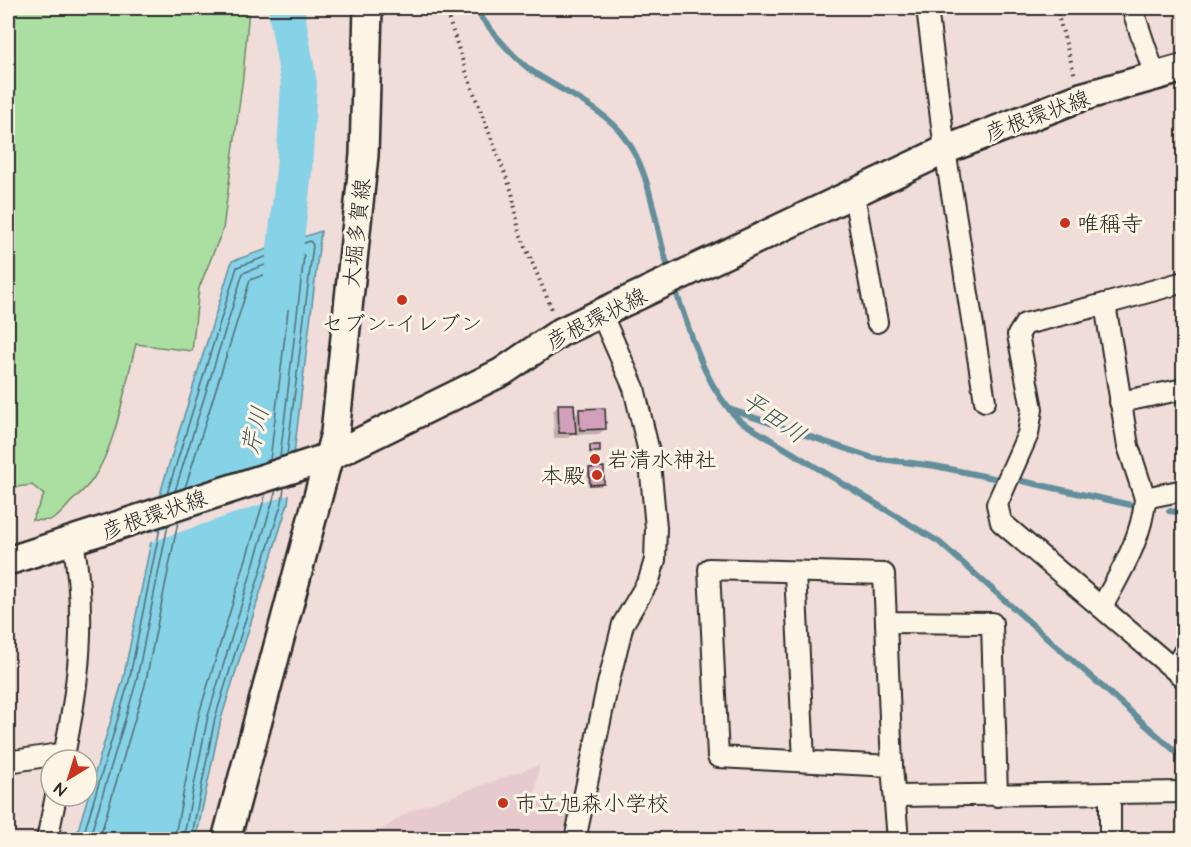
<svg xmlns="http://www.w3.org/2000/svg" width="1191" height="847" viewBox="0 0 1191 847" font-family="'Architects Daughter','Klee One',sans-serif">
	<rect width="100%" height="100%" fill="#f0dcd8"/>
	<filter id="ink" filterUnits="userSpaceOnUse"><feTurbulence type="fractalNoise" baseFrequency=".0167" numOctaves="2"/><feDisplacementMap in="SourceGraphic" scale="12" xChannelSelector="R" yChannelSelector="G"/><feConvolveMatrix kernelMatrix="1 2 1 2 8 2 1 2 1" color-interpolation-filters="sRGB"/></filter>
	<g filter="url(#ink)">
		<polygon fill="#e7cacf" points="539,765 535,796 573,803 566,839 309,840 383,829 410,811"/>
		<path fill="#abdfa1" stroke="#6b8566" stroke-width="1.5" d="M8 8H249L243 76 223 229 199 288 192 351 136 344C124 388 118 441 93 479 86 489 78 495 70 503 56 519 56 522 32 520L44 495 32 485 8 488Z"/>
		<polygon fill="#86d2e6" stroke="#628f9b" stroke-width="1.5" points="321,231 288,503 221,719 196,839 75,840 123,680 162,487 232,261"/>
		<polygon fill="#f0dcd8" points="293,484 292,494 148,543 150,533"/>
		<g fill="#0003">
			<polygon points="558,406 573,417 580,411 605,429 599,434 575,435 575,432 568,438 554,438 553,411"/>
			<polygon points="591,446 599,451 589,454"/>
			<polygon points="590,469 603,484 600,486 588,486 587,472"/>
		</g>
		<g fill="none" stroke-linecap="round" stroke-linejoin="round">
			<g stroke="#4f6e76" stroke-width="1.5">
				<polyline points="185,488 250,280 291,265 293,269 270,460"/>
				<polyline points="175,491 243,273 301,252 304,256 280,457"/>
				<polyline points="167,494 237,267 310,241 313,245 287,455"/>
				<polyline points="82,840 129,681 160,528"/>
				<polyline points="89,840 136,683 168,525"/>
				<polyline points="99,840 145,685 178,522"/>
				<polyline points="174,840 199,714 266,493"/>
				<polyline points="183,840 208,716 276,490"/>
				<polyline points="191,840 215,718 282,502 284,488"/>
			</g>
			<g stroke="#628f9b" stroke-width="6">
				<path d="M474 8C490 29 508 52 529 69 558 90 596 104 620 131 653 170 654 228 670 273"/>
				<path d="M674 286C691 333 703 385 740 421L939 542 1184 759"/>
				<polyline points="729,409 873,458 935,466 998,479"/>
				<polyline points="1022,481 1131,505"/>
				<polyline points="1169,511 1184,513"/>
			</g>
			<polyline stroke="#86d2e6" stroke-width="36" points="280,293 294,170 299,84 286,8"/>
		</g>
		<g fill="#d3a0bb" stroke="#2b2b2b" stroke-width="1.5">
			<polygon points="558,404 574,404 576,433 559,433"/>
			<polygon points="605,408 606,429 580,430 579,409"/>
			<rect x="590" y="445" width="10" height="7"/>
			<polygon points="604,467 604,484 590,485 589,468"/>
		</g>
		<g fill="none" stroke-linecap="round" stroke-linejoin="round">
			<g stroke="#2b2b2b" stroke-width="24">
				<g id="street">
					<polyline points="927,8 945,150 985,401"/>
					<polyline points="1132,8 1155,76"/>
					<polyline points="854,195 877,322"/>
					<polyline points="1184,282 1105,304 1128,446 1145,498 1184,490"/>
					<polyline points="1105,304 1025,324 1018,335 1032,409 1028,434 997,504 1001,522 1184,678"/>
					<polyline points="1120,402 1184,389"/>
					<polyline points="795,572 804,761"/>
					<path d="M1102 607C1120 573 1143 537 1145 498"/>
					<polyline points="886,622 892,766"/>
					<polyline points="1174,669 1184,652"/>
					<path d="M63 760C79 684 87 618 73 541"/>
					<polyline points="8,762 65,753"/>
					<polyline points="1110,793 1184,792"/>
					<polyline points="897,796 1110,793 1110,840"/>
					<polyline points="47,840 56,796"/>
					<polyline points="575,840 607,688 623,624 649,580 655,560 656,528 649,452 634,388 601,313"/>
					<polyline points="898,840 892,766 718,757 709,569 884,574 886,622 992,623 997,796"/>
				</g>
			</g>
			<g stroke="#2b2b2b" stroke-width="32">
				<g id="secondary">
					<polyline points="8,561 329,457 502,372 561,332 945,150 1081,97 1184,68"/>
					<polyline points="226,840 335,433 364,155 368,8"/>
				</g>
			</g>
			<g stroke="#2b2b2b" stroke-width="4" stroke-dasharray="1.5 4.5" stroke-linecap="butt">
				<polyline points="445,8 470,83 512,192 519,231 553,312"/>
				<polyline points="1056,8 1075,76"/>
			</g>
			<use href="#street" stroke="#fcf5e5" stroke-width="20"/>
			<use href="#secondary" stroke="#fcf5e5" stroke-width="27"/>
		</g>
	</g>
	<g fill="#c8321e" stroke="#fcf5e5" stroke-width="2">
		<circle cx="1065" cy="223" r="6"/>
		<circle cx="402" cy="300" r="6"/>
		<circle cx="595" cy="459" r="6"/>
		<circle cx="597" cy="475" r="6"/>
		<circle cx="503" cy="803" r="6"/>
	</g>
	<g text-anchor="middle" stroke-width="6" stroke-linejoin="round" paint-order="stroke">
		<g font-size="22" fill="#2b2b2b" stroke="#fcf5e5">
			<text transform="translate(1037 115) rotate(-20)" y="8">彦根環状線</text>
			<text transform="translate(356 233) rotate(-84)" y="8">大堀多賀線</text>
			<text transform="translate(596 318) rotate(-27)" y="8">彦根環状線</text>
			<text transform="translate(154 514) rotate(-19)" y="8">彦根環状線</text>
		</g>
		<g font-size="22" fill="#2b2b2b" stroke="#fcf5e5" text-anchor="start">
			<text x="1077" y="231">唯稱寺</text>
			<text x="402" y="331" text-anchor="middle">セブン-イレブン</text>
			<text x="607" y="467">岩清水神社</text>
			<text x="585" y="483" text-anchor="end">本殿</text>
			<text x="515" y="811">市立旭森小学校</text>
		</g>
		<g font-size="24" font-style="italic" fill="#42555a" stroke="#fcf5e5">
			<text transform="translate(774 417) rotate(35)" y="8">平田川</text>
			<text transform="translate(255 430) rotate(-76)" y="8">芹川</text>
		</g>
	</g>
	<rect width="1191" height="847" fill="none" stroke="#fcf5e5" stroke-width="30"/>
	<rect x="15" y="15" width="1161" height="817" fill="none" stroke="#2b2b2b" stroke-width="2" filter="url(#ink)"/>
	<g transform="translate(69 778) rotate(218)"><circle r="28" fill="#fcf5e5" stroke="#a8a49b" stroke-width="1.5"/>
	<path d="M0-4.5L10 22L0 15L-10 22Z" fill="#c8321e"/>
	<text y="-9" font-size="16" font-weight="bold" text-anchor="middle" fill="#2b2b2b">N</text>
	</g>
</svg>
